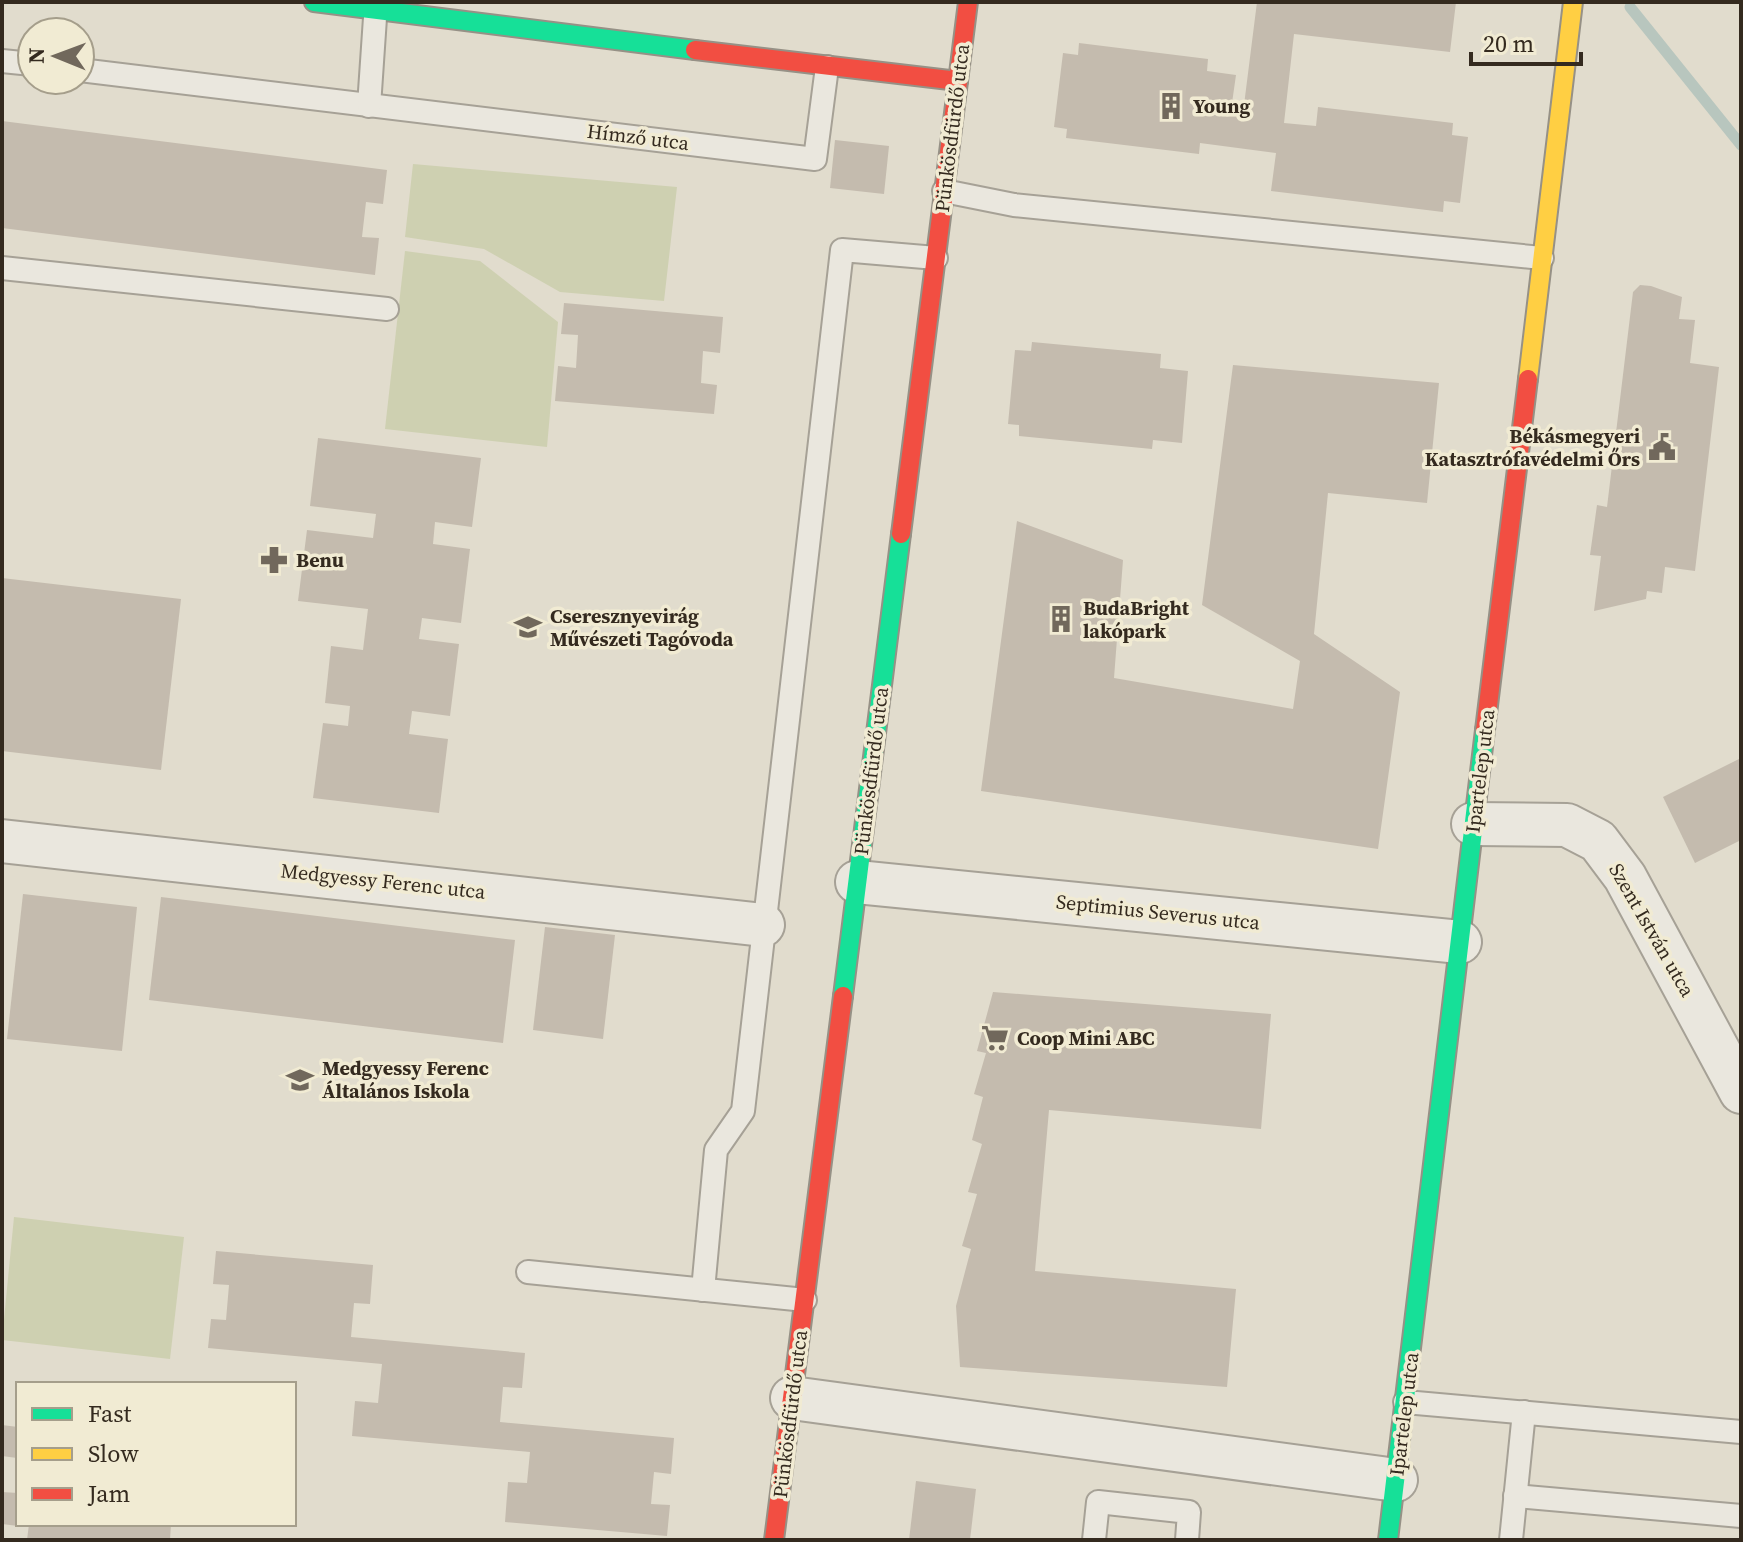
<svg xmlns="http://www.w3.org/2000/svg" width="1743" height="1542" viewBox="0 0 1743 1542" font-family="'Source Serif 4',serif">
	<rect width="100%" height="100%" fill="#e1dccd"/>
	<g fill="#ced0b1">
		<polygon points="413,164 677,187 664,301 560,292 484,249 405,237"/>
		<polygon points="405,251 480,261 558,322 547,447 385,429"/>
		<polygon points="14,1217 184,1237 170,1359 2,1340"/>
	</g>
	<g fill="none" stroke-linecap="round" stroke-linejoin="round">
		<polyline stroke="#b8c6be" stroke-width="11" points="1630,7 1741,145"/>
	</g>
	<g fill="#c4bbae">
		<polygon points="1257,2 1456,2 1450,52 1294,34 1284,123 1316,126 1318,107 1453,123 1452,135 1468,137 1460,203 1444,201 1443,212 1271,191 1276,153 1200,143 1199,154 1066,138 1067,129 1054,127 1063,53 1078,55 1079,43 1208,59 1207,71 1236,75 1232,103 1244,105"/>
		<polygon points="2,121 387,170 383,204 366,202 362,237 379,238 375,275 2,228"/>
		<polygon points="835,140 889,146 884,194 830,188"/>
		<polygon points="1640,285 1651,286 1682,297 1679,319 1695,320 1690,363 1719,367 1695,571 1665,567 1662,593 1647,591 1646,599 1594,611 1601,556 1590,555 1597,505 1607,507 1633,292"/>
		<polygon points="564,303 723,317 720,353 703,351 701,383 717,385 714,414 555,401 558,366 576,368 578,335 561,334"/>
		<polygon points="1032,342 1161,354 1160,368 1188,371 1182,443 1153,440 1152,449 1019,436 1019,425 1008,424 1015,350 1031,351"/>
		<polygon points="1233,365 1439,383 1427,503 1328,493 1314,634 1400,692 1378,849 981,791 1017,521 1123,560 1114,678 1293,709 1300,661 1202,605"/>
		<polygon points="318,438 481,458 472,527 435,522 433,544 470,549 461,623 422,618 419,639 459,644 450,716 412,711 409,734 448,739 439,813 313,798 323,723 348,726 350,706 325,703 331,646 363,650 368,609 298,601 307,530 373,538 376,514 310,506"/>
		<polygon points="2,578 181,599 161,770 2,751"/>
		<polygon points="1741,758 1741,840 1695,863 1663,797"/>
		<polygon points="23,894 137,907 122,1051 7,1039"/>
		<polygon points="161,897 515,940 503,1043 149,1000"/>
		<polygon points="545,927 615,935 603,1039 533,1030"/>
		<polygon points="993,992 1271,1014 1261,1129 1049,1110 1035,1271 1236,1289 1227,1387 960,1367 956,1306 971,1249 962,1246 977,1194 968,1192 982,1144 972,1140 983,1097 974,1094 986,1053 977,1051"/>
		<polygon points="216,1251 373,1265 370,1304 354,1303 351,1337 525,1353 522,1388 503,1387 500,1422 674,1438 671,1474 654,1472 651,1504 670,1505 667,1536 505,1522 508,1482 527,1483 530,1452 352,1436 355,1401 378,1403 382,1364 208,1348 211,1319 226,1320 229,1285 213,1284"/>
		<polygon points="2,1425 18,1427 17,1458 2,1456"/>
		<polygon points="916,1481 976,1489 970,1540 909,1540"/>
		<polygon points="2,1492 18,1493 18,1526 2,1524"/>
		<polygon points="29,1524 171,1524 170,1540 27,1540"/>
	</g>
	<g fill="none" stroke-linecap="round" stroke-linejoin="round">
		<g stroke="#a6a196" stroke-width="26">
			<g id="lane">
				<polyline points="2,61 32,64"/>
				<polyline points="80,70 815,159 827,67"/>
				<polyline points="369,106 376,3"/>
				<polyline points="944,191 1014,205 1542,258"/>
				<polyline points="2,268 387,309"/>
				<polyline points="528,1272 805,1300"/>
				<polyline points="703,1290 716,1150 743,1111 842,250 936,258"/>
				<polyline points="1405,1402 1741,1432"/>
				<polyline points="1515,1496 1741,1516"/>
				<polyline points="1094,1540 1098,1502 1189,1512 1187,1540"/>
				<polyline points="1511,1540 1524,1412"/>
			</g>
		</g>
		<g stroke="#a6a196" stroke-width="46">
			<g id="street">
				<polyline points="1473,824 1567,825 1598,841 1625,877 1741,1092"/>
				<polyline points="2,841 763,925"/>
				<polyline points="857,882 1460,942"/>
				<polyline points="792,1398 1396,1480"/>
			</g>
		</g>
		<g stroke="#969186" stroke-width="22">
			<g id="fast">
				<polyline points="314,2 695,50"/>
				<polyline points="843,996 901,534"/>
				<polyline points="1388,1540 1485,730"/>
			</g>
		</g>
		<g stroke="#969186" stroke-width="22">
			<polyline id="slow" points="1528,379 1573,2"/>
		</g>
		<g stroke="#969186" stroke-width="22">
			<g id="jam">
				<polyline points="695,50 958,81"/>
				<polyline points="901,534 968,2"/>
				<polyline points="1485,730 1528,379"/>
				<polyline points="774,1540 843,996"/>
			</g>
		</g>
		<use href="#lane" stroke="#eae7de" stroke-width="22"/>
		<use href="#street" stroke="#eae7de" stroke-width="42"/>
		<use href="#fast" stroke="#16e098" stroke-width="18"/>
		<use href="#slow" stroke="#ffcf43" stroke-width="18"/>
		<use href="#jam" stroke="#f24e42" stroke-width="18"/>
	</g>
	<defs>
		<g id="building-bare" transform="scale(2.16)"><path d="M-4-6H4V6H1V3H-1V6H-4ZM-2.5-4.3h1.7v1.8h-1.7ZM.8-4.3h1.7v1.8H.8ZM-2.5-1h1.7V.8h-1.7ZM.8-1h1.7V.8H.8Z" fill="#71685c" stroke="#f1ebd3" stroke-width="2.5" paint-order="stroke"/></g>
		<g id="civic-bare" transform="scale(2.16)"><path d="M-.6-6.5H3V-4.5H.6V-3L4-1V1h2V6H-6V1h2V-1L-.6-3ZM-1.2 2.5V6h2.4V2.5Z" fill="#71685c" stroke="#f1ebd3" stroke-width="2.5" paint-order="stroke"/></g>
		<g id="pharmacy-bare" transform="scale(2.16)"><path d="M-2-6h4v4h4v4h-4v4h-4v-4h-4v-4h4Z" fill="#71685c" stroke="#f1ebd3" stroke-width="2.5" paint-order="stroke"/></g>
		<g id="school-bare" transform="scale(2.16)"><path d="M0-5L7-2L0 1L-7-2ZM-4 1L0 2.5L4 1V4Q0 6-4 4Z" fill="#71685c" stroke="#f1ebd3" stroke-width="2.5" paint-order="stroke"/></g>
		<g id="supermarket-bare" transform="scale(2.16)"><path d="M-6-5.5h2.5l.6 2H6L4.5 2H-2.5L-4.4-4H-6ZM-1.5 3.2a1.3 1.3 0 1 0 .1 0ZM3 3.2a1.3 1.3 0 1 0 .1 0Z" fill="#71685c" stroke="#f1ebd3" stroke-width="2.5" paint-order="stroke"/></g>
	</defs>
	<g fill-rule="evenodd">
		<use href="#building-bare" x="1171" y="106"/>
		<use href="#civic-bare" x="1662" y="447"/>
		<use href="#pharmacy-bare" x="274" y="560"/>
		<use href="#building-bare" x="1061" y="619"/>
		<use href="#school-bare" x="528" y="627"/>
		<use href="#supermarket-bare" x="995" y="1038"/>
		<use href="#school-bare" x="300" y="1080"/>
	</g>
	<g text-anchor="middle" stroke-width="7" stroke-linejoin="round" paint-order="stroke">
		<g font-size="20" font-weight="bold" fill="#342a1f" stroke="#f1ebd3" text-anchor="start">
			<text x="1193" y="113">Young</text>
			<text x="1640" y="443" text-anchor="end">Békásmegyeri<tspan x="1640" dy="23">Katasztrófavédelmi Őrs</tspan></text>
			<text x="296" y="567">Benu</text>
			<text x="1083" y="615">BudaBright<tspan x="1083" dy="23">lakópark</tspan></text>
			<text x="550" y="623">Cseresznyevirág<tspan x="550" dy="23">Művészeti Tagóvoda</tspan></text>
			<text x="1017" y="1045">Coop Mini ABC</text>
			<text x="322" y="1075">Medgyessy Ferenc<tspan x="322" dy="23">Általános Iskola</tspan></text>
		</g>
		<g font-size="20" fill="#342a1f" stroke="#f1ebd3">
			<text transform="translate(952 128) rotate(-83)" y="7">Pünkösdfürdő utca</text>
			<text transform="translate(638 137) rotate(7)" y="7">Hímző utca</text>
			<text transform="translate(871 771) rotate(-83)" y="7">Pünkösdfürdő utca</text>
			<text transform="translate(1480 771) rotate(-83)" y="7">Ipartelep utca</text>
			<text transform="translate(383 881) rotate(6)" y="7">Medgyessy Ferenc utca</text>
			<text transform="translate(1158 912) rotate(6)" y="7">Septimius Severus utca</text>
			<text transform="translate(1652 930) rotate(60)" y="7">Szent István utca</text>
			<text transform="translate(790 1414) rotate(-83)" y="7">Pünkösdfürdő utca</text>
			<text transform="translate(1404 1414) rotate(-83)" y="7">Ipartelep utca</text>
		</g>
	</g>
	<rect width="1743" height="1542" fill="none" stroke="#342a1f" stroke-width="8"/>
	<rect x="16" y="1382" width="280" height="144" fill="#f1ebd3" stroke="#a59e8b" stroke-width="2"/>
	<rect x="32" y="1408" width="40" height="12" fill="#16e098" stroke="#a59e8b" stroke-width="2"/>
	<text x="88" y="1422" font-size="24" fill="#342a1f">Fast</text>
	<rect x="32" y="1448" width="40" height="12" fill="#ffcf43" stroke="#a59e8b" stroke-width="2"/>
	<text x="88" y="1462" font-size="24" fill="#342a1f">Slow</text>
	<rect x="32" y="1488" width="40" height="12" fill="#f24e42" stroke="#a59e8b" stroke-width="2"/>
	<text x="88" y="1502" font-size="24" fill="#342a1f">Jam</text>
	<g transform="translate(56 56) rotate(271)"><circle r="38" fill="#f1ebd3" stroke="#a59e8b" stroke-width="2"/>
	<path d="M0-6L14 30L0 20L-14 30Z" fill="#71685c"/>
	<text y="-12" font-size="22" font-weight="bold" text-anchor="middle" fill="#342a1f">N</text>
	</g>
	<path d="M1471 52v12h110v-12" fill="none" stroke="#342a1f" stroke-width="4"/>
	<text x="1483" y="52" font-size="24" fill="#342a1f" stroke="#f1ebd3" stroke-width="6" paint-order="stroke">20 m</text>
</svg>
